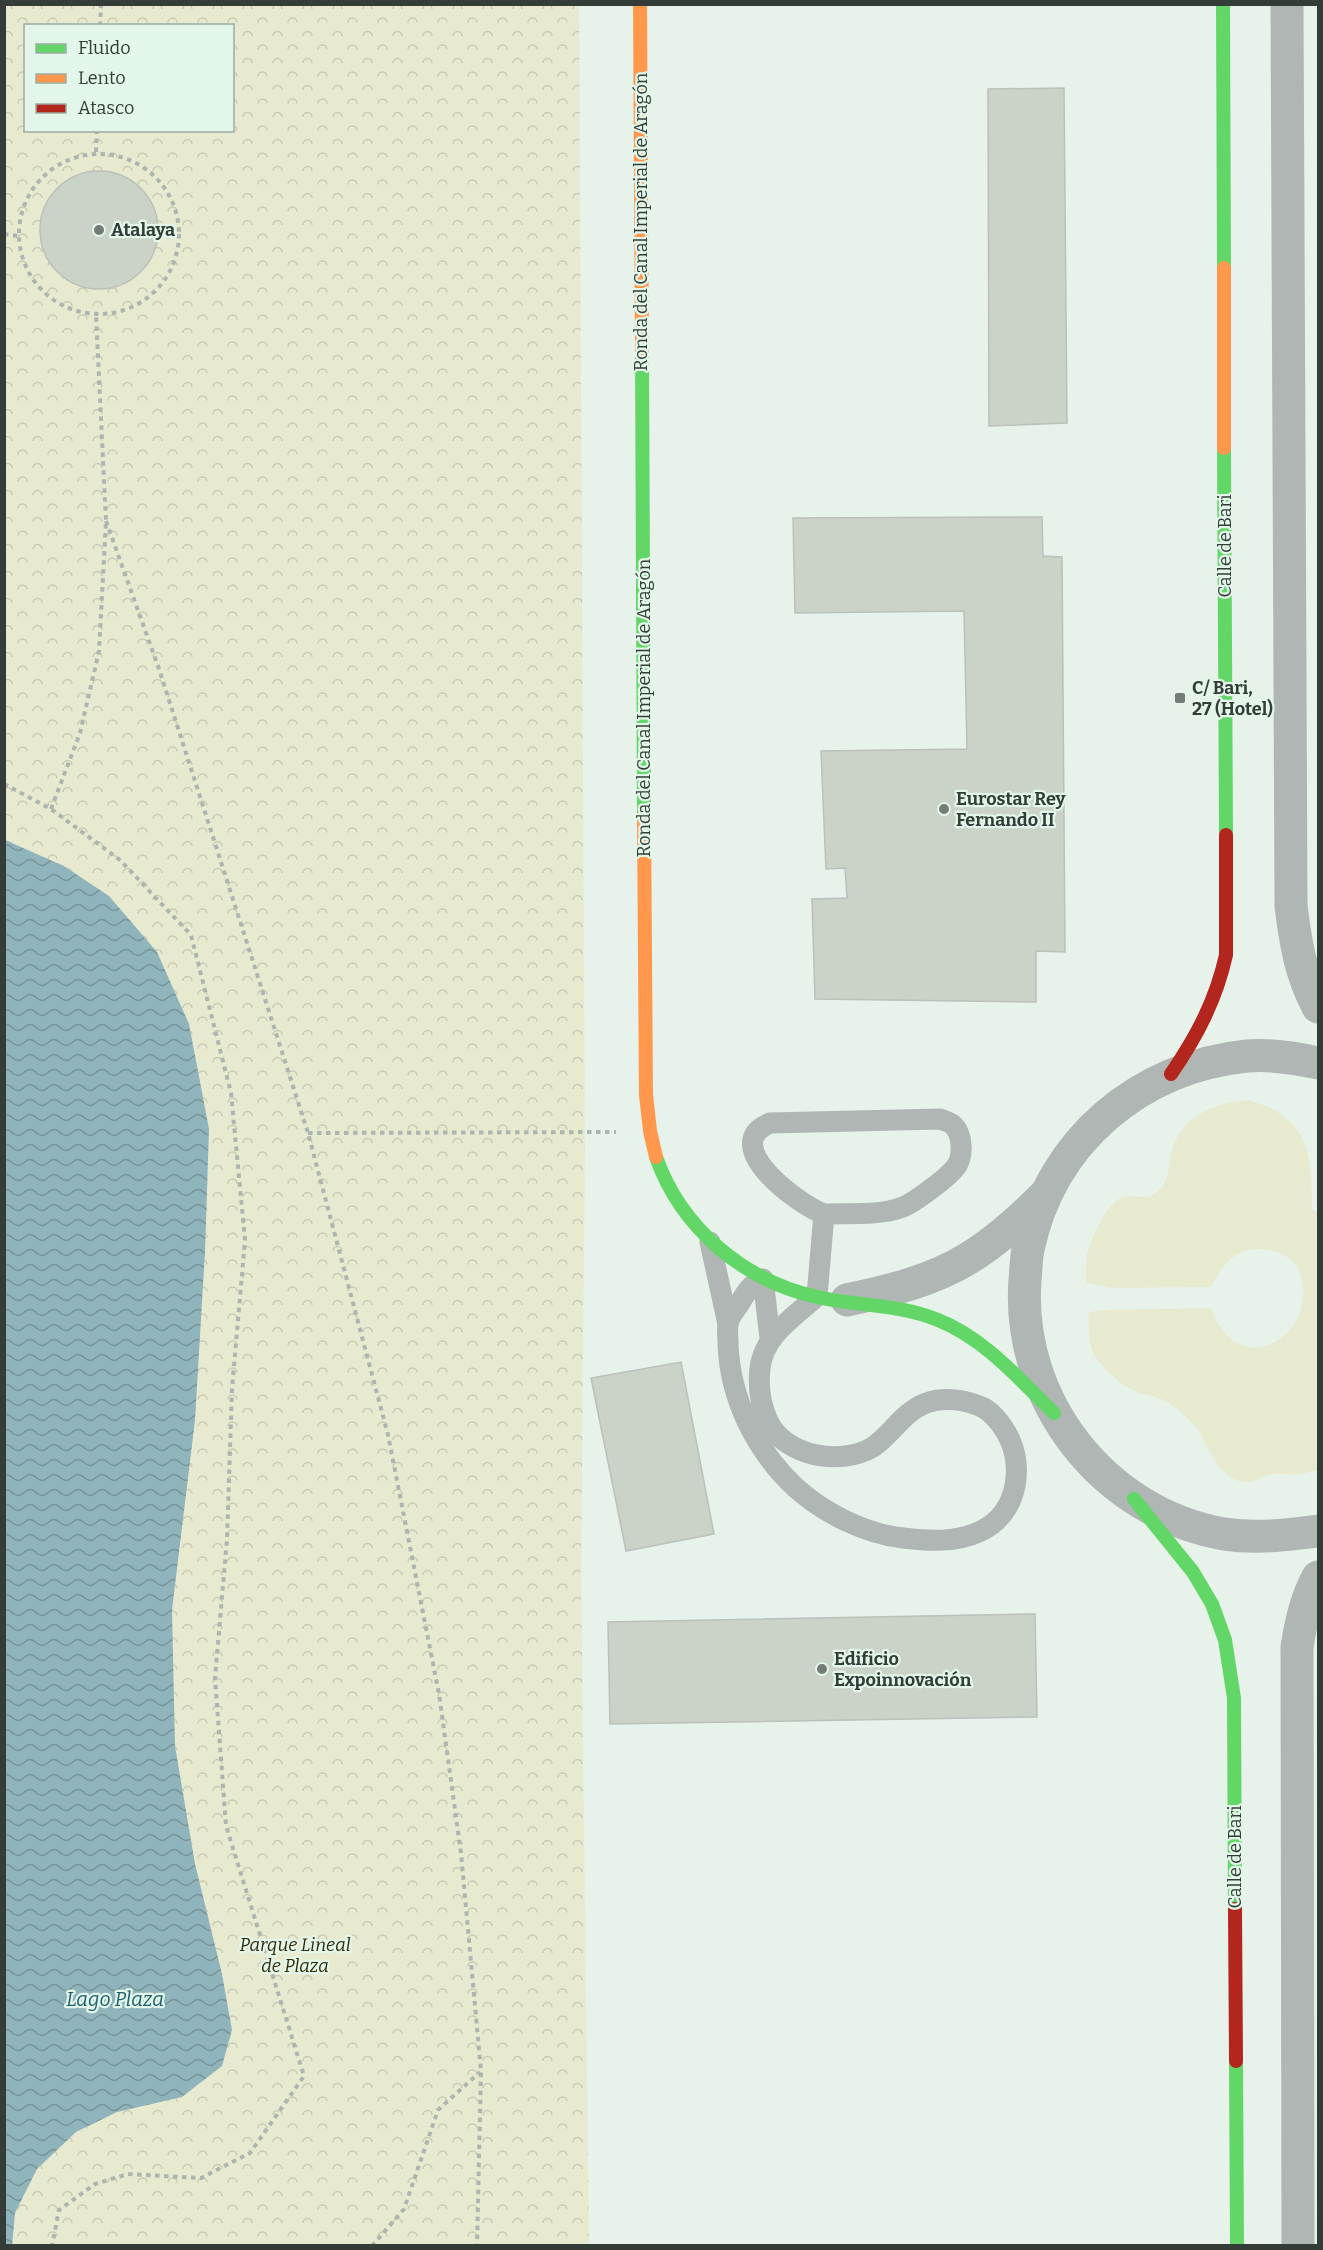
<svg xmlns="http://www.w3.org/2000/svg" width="1323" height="2250" viewBox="0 0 1323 2250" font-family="Bitter,serif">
	<defs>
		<pattern id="park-crowns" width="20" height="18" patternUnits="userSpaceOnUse" patternTransform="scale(1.5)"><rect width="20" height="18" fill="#e8ead0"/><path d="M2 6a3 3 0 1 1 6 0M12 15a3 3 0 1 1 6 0" fill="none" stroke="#c8cab3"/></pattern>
		<pattern id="water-waves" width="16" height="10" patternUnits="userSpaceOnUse" patternTransform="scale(1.5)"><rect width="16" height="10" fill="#90b4bb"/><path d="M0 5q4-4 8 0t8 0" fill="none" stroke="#769499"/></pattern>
	</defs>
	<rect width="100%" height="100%" fill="#e7f2ea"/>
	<path fill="#e8ead0" d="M1248 1100C1310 1117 1312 1154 1312 1210L1318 1212V1470C1313 1471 1307 1473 1301 1474 1290 1476 1279 1472 1269 1475 1259 1477 1253 1484 1243 1482 1213 1476 1209 1439 1190 1421 1181 1412 1172 1404 1161 1399 1154 1396 1146 1395 1139 1393 1123 1387 1106 1372 1096 1358 1088 1346 1089 1327 1088 1313L1099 1310 1211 1308C1214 1314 1215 1320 1219 1325 1253 1379 1323 1326 1298 1268 1291 1256 1273 1249 1258 1249 1234 1249 1221 1267 1211 1287L1112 1288 1086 1283C1086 1274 1085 1264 1087 1254 1092 1238 1106 1204 1121 1198 1131 1194 1140 1198 1150 1197 1170 1184 1167 1175 1171 1154 1179 1116 1214 1103 1248 1100Z"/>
	<path fill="url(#park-crowns)" fill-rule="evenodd" d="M5 5H579L585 1150 581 1572 589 2245 5 2246ZM26 26H232V130H26Z"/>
	<polygon fill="url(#water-waves)" points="5,840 64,866 109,896 157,952 189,1024 209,1129 205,1252 195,1420 172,1610 175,1746 195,1864 222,1974 232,2030 222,2066 182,2097 117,2112 76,2132 37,2169 15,2213 12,2246 4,2245"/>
	<g fill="#cbd3c8" stroke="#bac0ba" stroke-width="1.5">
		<polygon points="1064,88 1067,423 989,426 988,89"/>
		<circle cx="99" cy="230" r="59"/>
		<polygon points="1042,517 1043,556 1062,557 1065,952 1036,951 1036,1002 815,999 812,899 847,898 845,868 826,869 821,751 967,749 964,611 795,613 793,518"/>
		<polygon points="681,1362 714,1534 626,1551 591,1378"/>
		<polygon points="1035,1614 1037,1717 610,1724 608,1622"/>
	</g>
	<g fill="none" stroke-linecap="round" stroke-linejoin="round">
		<g stroke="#acb5b0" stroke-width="4" stroke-dasharray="4.5 4.5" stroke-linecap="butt">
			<polyline points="100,26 101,4"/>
			<polyline points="96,152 97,130"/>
			<circle cx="99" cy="234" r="80"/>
			<polyline points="4,234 18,236"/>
			<polyline points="106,521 159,669 308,1133 388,1435 439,1694 461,1853 481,2071 477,2246"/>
			<polyline points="4,784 51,809 120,860 191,935 231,1093 245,1240 232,1389 227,1539 215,1678 226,1826 304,2076 250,2153 201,2178 128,2174 95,2184 59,2210 52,2246"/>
			<polyline points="51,809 80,733 99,651 106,521 96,315"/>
			<polyline points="308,1133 616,1132"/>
			<polyline points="372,2246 404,2209 438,2110 480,2072"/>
		</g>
		<g stroke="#afb6b3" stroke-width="21">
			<polyline points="710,1242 728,1324"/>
			<path d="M770 1338 763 1279C751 1284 746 1292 740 1303 736 1309 729 1317 728 1324 727 1330 728 1338 728 1344 730 1399 756 1451 796 1488 824 1513 865 1534 903 1538 929 1541 956 1543 981 1531 1019 1513 1026 1462 1004 1429 999 1421 992 1413 984 1408 967 1400 944 1396 926 1403 903 1412 892 1434 873 1447 841 1466 785 1457 768 1421 760 1404 758 1386 760 1368 764 1335 793 1318 817 1296L824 1214C849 1213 880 1216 903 1207 915 1202 947 1178 955 1168 964 1158 963 1134 953 1125 950 1122 944 1121 940 1119L770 1123C717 1145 799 1205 824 1214"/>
		</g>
		<g stroke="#afb6b3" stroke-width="33">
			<path d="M1287 4 1291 906C1296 945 1300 972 1318 1007"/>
			<path d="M1318 1063C1295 1058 1270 1054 1247 1056 1139 1067 1051 1141 1028 1249 1026 1259 1026 1270 1025 1280 1016 1401 1104 1513 1224 1534 1256 1539 1287 1535 1318 1531"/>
			<path d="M847 1300C889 1291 932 1281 969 1258 997 1241 1021 1219 1044 1196"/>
			<path d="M1298 2246 1297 1647C1301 1622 1306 1599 1318 1577"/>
		</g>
		<g stroke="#63d668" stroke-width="14">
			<polyline points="1223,4 1224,268"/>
			<polyline points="642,355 644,815"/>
			<polyline points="1224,448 1226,835"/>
			<path d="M656 1157C681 1228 744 1281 817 1297 857 1306 899 1304 938 1320 984 1338 1019 1379 1054 1413"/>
			<polyline points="1134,1499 1193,1572 1212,1604 1225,1640 1234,1698 1235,1909"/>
			<polyline points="1236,2061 1237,2246"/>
		</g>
		<g stroke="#ff974d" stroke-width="14">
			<polyline points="640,4 642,355"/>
			<polyline points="1224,268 1224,448"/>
			<polyline points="644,815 646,1095 650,1131 656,1157"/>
		</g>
		<g stroke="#b3261e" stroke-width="14">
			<path d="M1171 1074C1197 1036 1216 1000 1226 955V835"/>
			<polyline points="1235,1909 1236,2061"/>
		</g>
	</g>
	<g fill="#737c76" stroke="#e2f6e9" stroke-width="2">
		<circle cx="99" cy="230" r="6"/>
		<rect x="1174" y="692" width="12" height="12" rx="3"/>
		<circle cx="944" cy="809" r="6"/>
		<circle cx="822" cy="1669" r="6"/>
	</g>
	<g text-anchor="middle" stroke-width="4.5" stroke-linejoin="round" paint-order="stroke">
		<g font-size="18" fill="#343c37" stroke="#e2f6e9">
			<text transform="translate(641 222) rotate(-90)" y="6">Ronda del Canal Imperial de Aragón</text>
			<text transform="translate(1225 546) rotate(-90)" y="6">Calle de Bari</text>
			<text transform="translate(644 708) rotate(-90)" y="6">Ronda del Canal Imperial de Aragón</text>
			<text transform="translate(1235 1857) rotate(-90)" y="6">Calle de Bari</text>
		</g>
		<g font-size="18" font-weight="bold" fill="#343c37" stroke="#e2f6e9" text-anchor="start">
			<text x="111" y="236">Atalaya</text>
			<text x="1192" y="694">C/ Bari,<tspan x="1192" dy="21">27 (Hotel)</tspan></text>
			<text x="956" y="805">Eurostar Rey<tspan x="956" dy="21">Fernando II</tspan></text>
			<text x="834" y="1665">Edificio<tspan x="834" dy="21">Expoinnovación</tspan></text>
		</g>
		<g font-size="18" font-style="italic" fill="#312b09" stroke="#e2f6e9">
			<text x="295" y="1951">Parque Lineal<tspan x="295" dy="21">de Plaza</tspan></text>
		</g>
		<g font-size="20" font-style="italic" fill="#20606f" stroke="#e2f6e9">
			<text x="115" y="2006">Lago Plaza</text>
		</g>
	</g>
	<rect width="1323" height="2250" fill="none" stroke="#343c37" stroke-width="12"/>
	<rect x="24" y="24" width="210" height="108" fill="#e2f6e9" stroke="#9caca2" stroke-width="1.5"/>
	<rect x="36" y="44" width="30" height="9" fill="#63d668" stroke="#9caca2" stroke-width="1.5"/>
	<text x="78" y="54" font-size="18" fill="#343c37">Fluido</text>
	<rect x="36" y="74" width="30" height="9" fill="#ff974d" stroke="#9caca2" stroke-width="1.5"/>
	<text x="78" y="84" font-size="18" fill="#343c37">Lento</text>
	<rect x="36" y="104" width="30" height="9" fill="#b3261e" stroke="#9caca2" stroke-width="1.5"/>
	<text x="78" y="114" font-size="18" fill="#343c37">Atasco</text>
</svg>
